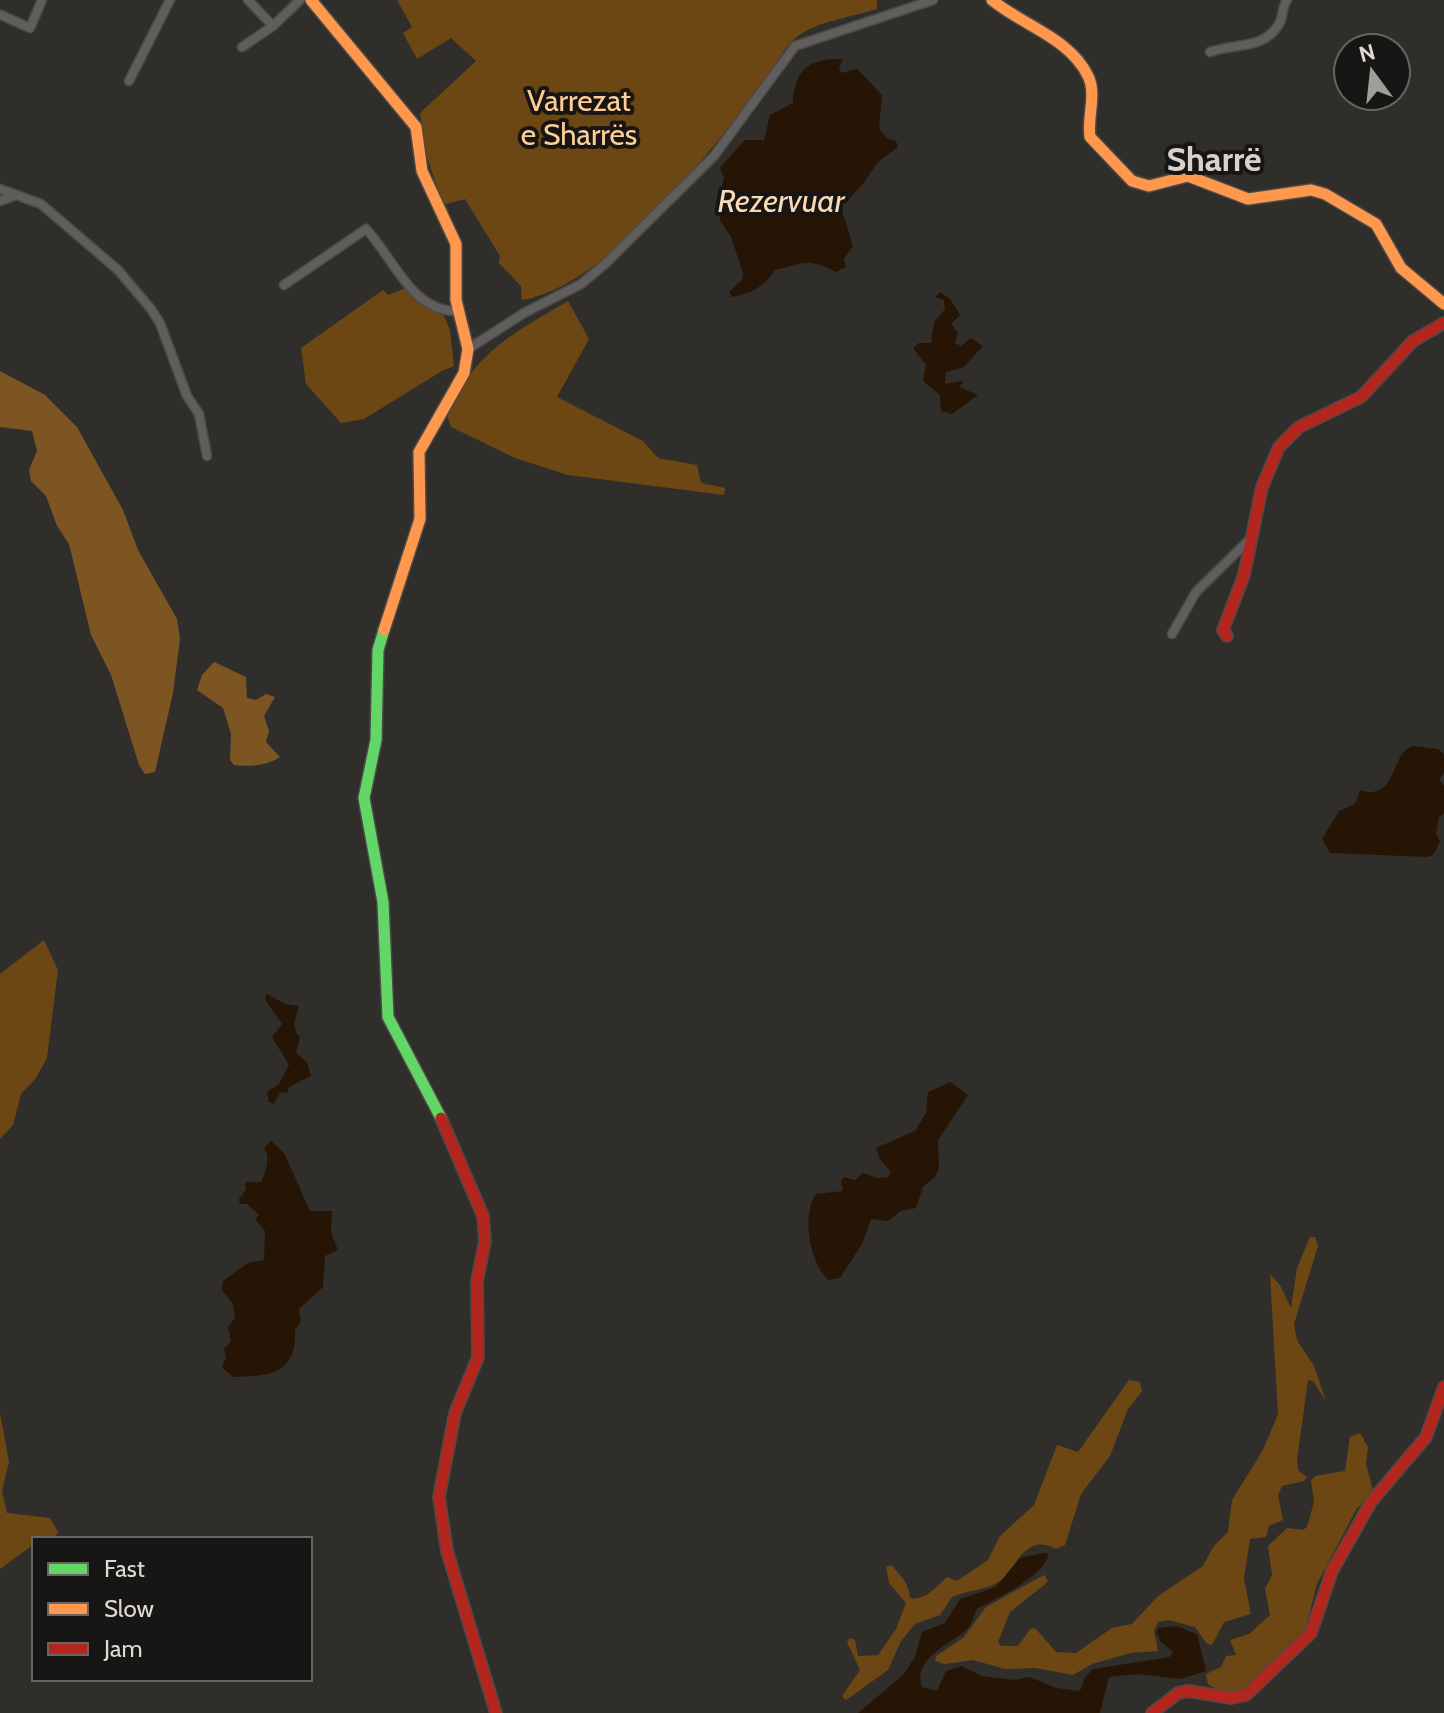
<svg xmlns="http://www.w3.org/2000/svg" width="1444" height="1713" viewBox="0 0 1444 1713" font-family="Cabin,sans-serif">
	<rect width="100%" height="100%" fill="#302e2b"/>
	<g fill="#6c4713">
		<path d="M397 0H877V9C855 16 821 21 801 34 782 46 772 74 757 92 705 157 606 286 522 300L521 286 499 263 500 256 465 199 443 205 426 154 420 113 476 61 451 38 417 59 403 33 412 27Z"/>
		<polygon points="408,287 444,316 450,330 454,366 442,371 364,419 341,423 306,384 301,348 383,290 388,295"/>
		<path d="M568 301 589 339 557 397 643 441 658 458 697 465 701 483 725 488 724 495 568 475 515 458 451 427 446 412C481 349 507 337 568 301Z"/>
		<polygon points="44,940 58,970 47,1058 36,1078 21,1094 13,1125 0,1139 0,974"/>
		<polygon points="1310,1237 1315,1237 1318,1246 1294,1324 1297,1340 1314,1366 1326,1401 1313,1381 1308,1380 1297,1460 1298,1470 1307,1477 1304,1481 1282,1486 1278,1495 1283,1520 1269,1526 1266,1537 1250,1539 1244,1579 1251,1614 1224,1622 1212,1645 1207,1644 1195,1627 1168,1620 1158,1622 1154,1631 1158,1651 1131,1653 1092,1664 1073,1675 1035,1668 1005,1669 973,1660 945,1664 935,1661 936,1656 963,1638 986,1607 1044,1575 1048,1581 1044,1585 1010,1612 998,1642 1001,1646 1018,1646 1030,1629 1035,1628 1056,1652 1076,1653 1112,1628 1132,1624 1158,1596 1203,1566 1213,1547 1228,1532 1232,1500 1263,1450 1278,1414 1270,1274 1280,1285 1291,1308 1297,1268"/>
		<path d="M1129 1380 1140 1382 1142 1391 1128 1409 1110 1456 1081 1494 1065 1545 1056 1549C1023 1531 1016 1573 995 1584 982 1590 965 1591 952 1597L940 1615 915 1624 901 1641 888 1670 846 1700 842 1696 860 1670 847 1642 850 1638 855 1640 858 1656 878 1655 896 1629 906 1603 889 1583 886 1567 891 1565C901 1575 909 1584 910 1598 925 1601 936 1587 947 1577L957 1581 988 1560 1000 1536 1034 1505 1057 1445 1078 1452Z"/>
		<polygon points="0,1413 9,1462 2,1491 7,1513 50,1518 58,1532 54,1539 34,1539 34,1544 0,1569"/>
		<polygon points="1360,1433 1368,1447 1366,1464 1373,1490 1356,1510 1317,1584 1303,1639 1238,1693 1222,1693 1208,1684 1206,1674 1221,1667 1226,1656 1236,1655 1230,1640 1249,1634 1270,1615 1265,1589 1272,1575 1268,1546 1287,1528 1303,1530 1307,1527 1314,1502 1311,1481 1315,1476 1345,1471 1350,1437"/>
	</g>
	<g fill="#7c5522">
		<polygon points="0,371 45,395 77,427 123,510 138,550 177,619 180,639 173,693 155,772 145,774 139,765 111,675 91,635 69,544 57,526 46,496 31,481 29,470 37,451 32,431 0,427"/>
		<path d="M214 662 246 677 247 698 256 700 266 694 275 697 264 716 269 731 266 742 280 757C266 766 250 767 234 765L230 760 231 734 223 708 197 690 202 675Z"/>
	</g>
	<g fill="#261504">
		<path d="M843 59 839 67 841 73 857 69 882 95 879 129 887 138 896 141 898 147 877 163 863 184 841 207 853 246 844 259 846 267 836 272C807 257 806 263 775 270 765 286 751 294 732 297L729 292 742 280 743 273 731 237 720 220 718 201 724 178 720 168 745 140H764L770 115 793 103C794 69 810 58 843 59Z"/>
		<polygon points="940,292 950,299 960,315 951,324 958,333 955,343 961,346 971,338 983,346 964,367 946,372 945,384 964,381 959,387 978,395 952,414 941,411 940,395 923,381 926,365 913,348 919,343 931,343 934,322 945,309 944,300 935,297"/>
		<path d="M1413 746 1438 749 1444 754V773L1439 779 1444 786V814L1439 817 1436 834 1440 841 1434 854 1428 857 1330 853 1322 839 1339 811 1355 804 1360 791C1364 790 1367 793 1372 792 1397 790 1392 752 1413 746Z"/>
		<path d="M267 994 285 1004 299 1006C296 1017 290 1028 300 1037L296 1053 307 1062 311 1076 289 1087 287 1093 280 1092 274 1104 269 1102 267 1092 279 1084 289 1065 272 1037 282 1024 265 999Z"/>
		<path d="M950 1082 968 1095 938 1140 939 1168 935 1177 923 1187 916 1208 901 1211 888 1221 871 1219 862 1244 840 1278 828 1280C810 1263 801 1215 816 1194L843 1191 841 1181 844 1177 855 1180 863 1173 877 1178 889 1177 890 1171 879 1158 876 1148 915 1131 926 1113 928 1092Z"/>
		<path d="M271 1141 284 1153 310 1211H332L331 1233 338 1250 325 1256 323 1287 299 1309 301 1322 295 1330C297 1374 270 1376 233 1377L222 1367 226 1358 224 1349 231 1341 228 1327 235 1318 233 1304 222 1290 223 1281 248 1263 264 1260 265 1231 255 1219 259 1215 247 1204H240L239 1199 246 1189 245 1182H261C266 1171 271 1157 264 1148Z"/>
		<path d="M1043 1553 1048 1554C1046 1575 998 1598 978 1608 973 1615 972 1625 966 1630 951 1645 912 1657 922 1687L937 1691 946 1671 961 1666 982 1676 1014 1680 1030 1677 1056 1688 1080 1691 1085 1677 1093 1669 1170 1657 1173 1652 1161 1642 1156 1632 1159 1628 1176 1626 1197 1634 1206 1671 1181 1679 1137 1674 1109 1677 1100 1713H858L903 1675 915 1657 922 1632 945 1623 960 1599 996 1587 1020 1558Z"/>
	</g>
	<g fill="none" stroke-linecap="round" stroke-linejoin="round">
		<g stroke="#4b4a47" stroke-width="11">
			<g id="street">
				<polyline points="248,0 273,26"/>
				<polyline points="1,15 30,28 42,0"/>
				<polyline points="242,47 273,26 300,0"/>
				<path d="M1210 52C1234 43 1264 50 1279 24 1284 16 1281 8 1287 0"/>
				<polyline points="129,81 170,0"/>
				<polyline points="0,189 41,204 118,270 151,309 160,323 187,396 199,414 207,456"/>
				<polyline points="0,201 13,196"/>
				<path d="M284 285 366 229C393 257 412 313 458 311"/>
				<polyline points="468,349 524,313 581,284 604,265 714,156 795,46 933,0"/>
				<polyline points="1172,634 1196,592 1250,539"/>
			</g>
		</g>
		<g stroke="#4b4a47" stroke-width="14">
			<polyline id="fast" points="384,630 378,650 376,740 364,798 383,902 388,1017 441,1118"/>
		</g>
		<g stroke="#4b4a47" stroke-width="14">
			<g id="slow">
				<polyline points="311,0 416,127 422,171 456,244 456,300 468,349 464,373 419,452 420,519 384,630"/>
				<path d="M992 0C1022 25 1070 38 1088 76 1097 94 1087 117 1090 137L1132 181 1149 186 1188 176 1248 199 1311 190 1325 194 1376 224 1401 268 1444 304"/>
			</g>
		</g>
		<g stroke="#4b4a47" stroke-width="14">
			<g id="jam">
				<polyline points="1227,636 1223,630 1244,575 1262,487 1279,447 1299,427 1361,397 1413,341 1444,323"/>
				<polyline points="441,1118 483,1216 485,1241 477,1281 478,1357 455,1413 439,1497 447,1551 496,1713"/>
				<polyline points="1152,1713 1178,1693 1189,1691 1231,1698 1246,1695 1311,1633 1332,1571 1371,1502 1426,1437 1444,1387"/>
			</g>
		</g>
		<use href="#street" stroke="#5f5e5c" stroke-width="8"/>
		<use href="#fast" stroke="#63d668" stroke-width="11"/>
		<use href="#slow" stroke="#ff974d" stroke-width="11"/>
		<use href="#jam" stroke="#b3261e" stroke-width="11"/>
	</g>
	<g text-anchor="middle" stroke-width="8" stroke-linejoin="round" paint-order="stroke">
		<g font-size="30" fill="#fece98" stroke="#181614">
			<text x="579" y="111">Varrezat<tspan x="579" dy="34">e Sharrës</tspan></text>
		</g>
		<g font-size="32" font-style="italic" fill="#f9d9b6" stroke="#181614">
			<text x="781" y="212">Rezervuar</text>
		</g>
		<g font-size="34" font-weight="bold" fill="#d8d2cc" stroke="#181614">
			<text x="1214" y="171">Sharrë</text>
		</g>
	</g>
	<rect x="32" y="1537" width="280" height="144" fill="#181614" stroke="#676462" stroke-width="2"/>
	<rect x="48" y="1563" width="40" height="12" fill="#63d668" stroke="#676462" stroke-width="2"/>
	<text x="104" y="1577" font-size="24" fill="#dddad6">Fast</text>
	<rect x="48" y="1603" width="40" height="12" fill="#ff974d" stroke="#676462" stroke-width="2"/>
	<text x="104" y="1617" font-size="24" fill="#dddad6">Slow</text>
	<rect x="48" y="1643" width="40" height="12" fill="#b3261e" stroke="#676462" stroke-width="2"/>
	<text x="104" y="1657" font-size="24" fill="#dddad6">Jam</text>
	<g transform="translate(1372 72) rotate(345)"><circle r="38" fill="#181614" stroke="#676462" stroke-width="2"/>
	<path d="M0-6L14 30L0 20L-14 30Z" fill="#a09e9a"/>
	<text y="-12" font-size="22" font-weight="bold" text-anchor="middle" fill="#dddad6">N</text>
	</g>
</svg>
